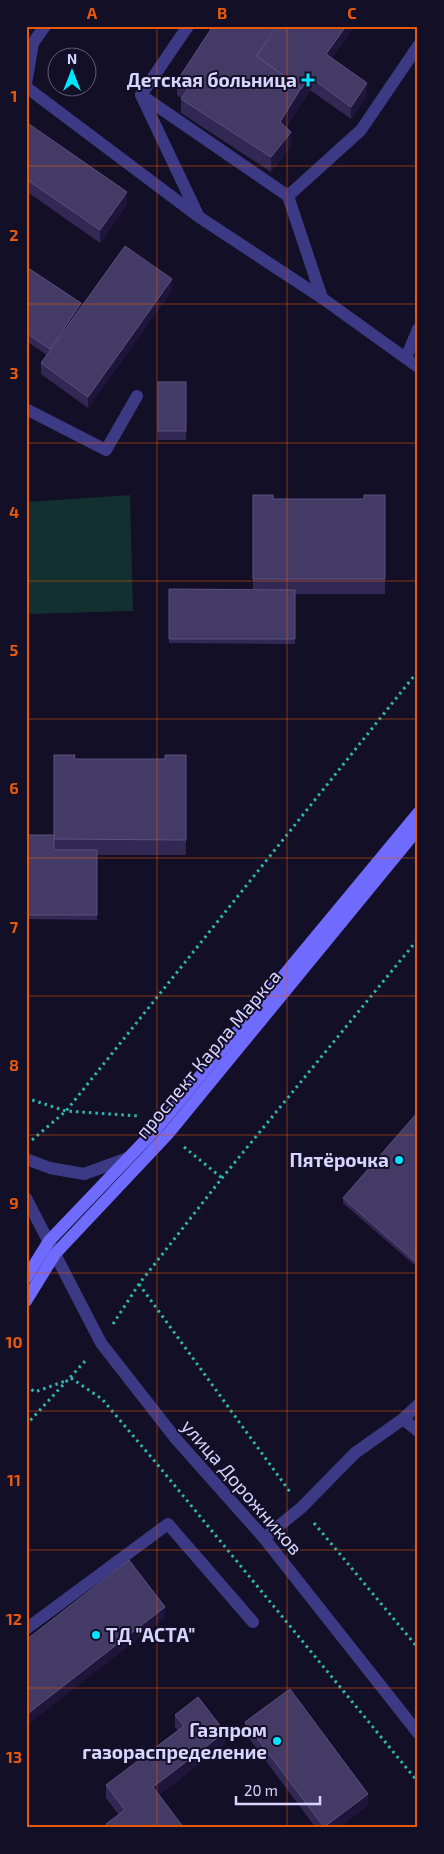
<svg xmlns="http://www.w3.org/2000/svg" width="444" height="1854" viewBox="0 0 444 1854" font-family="'Exo 2',sans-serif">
	<rect width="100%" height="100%" fill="#130f26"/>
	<polygon fill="#12302f" points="130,495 133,611 28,614 26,608 26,505 28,502"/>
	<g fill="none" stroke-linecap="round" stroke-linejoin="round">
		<g stroke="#2fb8b0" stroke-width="3" stroke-dasharray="2.5 4" stroke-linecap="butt">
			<polyline points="26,1098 66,1111 139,1116"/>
			<polyline points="32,1140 66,1111 418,671"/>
			<polyline points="184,1147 222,1178"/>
			<polyline points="139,1284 290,1492"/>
			<polyline points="113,1324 139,1284 222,1178 418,939"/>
			<polyline points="71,1378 102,1399 157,1464 418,1782"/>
			<polyline points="26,1386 35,1392 68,1380"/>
			<polyline points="26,1425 87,1359"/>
			<polyline points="314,1523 418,1648"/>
		</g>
		<g stroke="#3d3a85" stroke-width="12">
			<polyline points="26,84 33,43 45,26"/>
			<polyline points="26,87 199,217 322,298 418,367"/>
			<polyline points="141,95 288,196 322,298"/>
			<polyline points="141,95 198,215"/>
			<polyline points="141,95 188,26"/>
			<polyline points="288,196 361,130 418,46"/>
			<polyline points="406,358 418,329"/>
			<polyline points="26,409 106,450 137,396"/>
			<polyline points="403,1419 418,1431"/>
			<polyline points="264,1538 301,1508 355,1453 403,1419 418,1405"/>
			<polyline points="26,1629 168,1524 253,1622"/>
		</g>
		<g stroke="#3d3a85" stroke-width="12">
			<polyline points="26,1159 50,1168 84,1174 128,1158"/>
			<polyline points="26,1198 101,1343 176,1439 264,1538 418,1733"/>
		</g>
		<g stroke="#6f6bff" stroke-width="12">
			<polyline points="26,1278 49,1241 158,1127 418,813"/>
			<polyline points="26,1301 55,1254 168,1134 418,829"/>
		</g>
	</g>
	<g fill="#312854">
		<polygon points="213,26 354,26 332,58 367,96 351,119 310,90 286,127 291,146 271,172 181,113 181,98 177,95 177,81"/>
		<polygon points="26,122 127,205 100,243 26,191"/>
		<polygon points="26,270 81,308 172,290 88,408 41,374 41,363 47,355 26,341"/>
		<rect x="158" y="382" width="28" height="58"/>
		<polygon points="253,495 273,499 364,499 385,495 385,594 295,594 295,644 169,643 169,589 253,589"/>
		<polygon points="186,755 186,855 97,855 97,920 26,919 26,835 54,835 75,759 165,759"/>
		<polygon points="418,1112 418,1268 343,1203 343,1198"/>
		<polygon points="175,1715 225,1744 159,1795 184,1828 106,1828 106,1824 119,1815 106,1798 106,1785 178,1730 175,1727"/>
		<polygon points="245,1722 368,1805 338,1828 316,1828 245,1733"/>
	</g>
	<g fill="#1d163a">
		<polygon points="276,26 286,26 256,57 256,56"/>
		<polygon points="346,26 354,26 326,67 326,54"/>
		<polygon points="310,77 310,90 280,136 280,122 301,88"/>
		<polygon points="367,83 367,96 351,119 351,107"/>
		<polygon points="291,132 291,146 271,172 271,157"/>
		<polygon points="127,192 127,205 100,243 100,230"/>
		<polygon points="172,279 172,290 88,408 88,397"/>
		<polygon points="81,303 81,311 50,357 50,349"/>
		<polygon points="165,1607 165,1618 26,1726 26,1715"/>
		<polygon points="225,1732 225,1744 153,1800 153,1787"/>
		<polygon points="368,1794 368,1805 338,1828 324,1828"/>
	</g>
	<g fill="#433a66" stroke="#5a527e">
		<polygon points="213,26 276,26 256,56 301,88 280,122 291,132 271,157 181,99 188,89 177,81"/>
		<polygon points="278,26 346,26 326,54 367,83 351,107 310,77 301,89 301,88 257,56"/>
		<polygon points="26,122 127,192 100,230 26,179"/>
		<polygon points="125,246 172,279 88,397 41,363"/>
		<polygon points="28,268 81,303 50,349 26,333 26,270"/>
		<rect x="158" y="382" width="28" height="49"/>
		<polygon points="253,495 273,495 273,499 364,499 364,495 385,495 385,579 253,579"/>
		<polygon points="169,589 295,590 295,639 169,639"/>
		<polygon points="54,755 75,755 74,759 165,759 165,755 186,755 186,840 54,839"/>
		<polygon points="26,835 54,835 54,850 97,850 97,915 26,915"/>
		<polygon points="418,1112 418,1264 343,1198"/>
		<polygon points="129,1560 165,1607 26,1715 26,1640"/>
		<polygon points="290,1689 368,1794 324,1827 245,1722"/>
		<polygon points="198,1697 225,1732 153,1787 184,1828 109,1828 106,1824 125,1810 106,1785 184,1726 175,1715"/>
	</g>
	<path fill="none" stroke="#e8590c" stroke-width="1" stroke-opacity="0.55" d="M157 26V1828M287 26V1828M26 166H418M26 304H418M26 443H418M26 581H418M26 719H418M26 858H418M26 996H418M26 1135H418M26 1273H418M26 1411H418M26 1550H418M26 1688H418"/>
	<g fill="#00e5ff" stroke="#130f26" stroke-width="2">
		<path d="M305.5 72.5h5v5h5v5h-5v5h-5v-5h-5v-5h5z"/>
		<circle cx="399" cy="1160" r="5"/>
		<circle cx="96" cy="1635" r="5"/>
		<circle cx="277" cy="1741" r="5"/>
	</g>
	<g text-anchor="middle" stroke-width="4" stroke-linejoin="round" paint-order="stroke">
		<g font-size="19" font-weight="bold" fill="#d9d4ff" stroke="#130f26" text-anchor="end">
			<text x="297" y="87">Детская больница</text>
			<text x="389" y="1167">Пятёрочка</text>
			<text x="106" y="1642" text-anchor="start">ТД "АСТА"</text>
			<text x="267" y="1737">Газпром<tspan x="267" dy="22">газораспределение</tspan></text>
		</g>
		<g font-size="19" fill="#d9d4ff" stroke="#130f26">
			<text transform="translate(208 1054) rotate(-50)" y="7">проспект Карла Маркса</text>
			<text transform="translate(242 1487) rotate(49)" y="7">улица Дорожников</text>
		</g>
	</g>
	<rect width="444" height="1854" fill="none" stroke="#130f26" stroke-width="55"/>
	<g transform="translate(72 72)"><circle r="24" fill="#130f26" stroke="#625e7d"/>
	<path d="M0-4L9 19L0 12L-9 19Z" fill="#00e5ff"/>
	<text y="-8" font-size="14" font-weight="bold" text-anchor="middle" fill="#d9d4ff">N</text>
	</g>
	<path d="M236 1796v8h84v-8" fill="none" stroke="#d9d4ff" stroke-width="2.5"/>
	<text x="244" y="1796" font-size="15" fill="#d9d4ff" stroke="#130f26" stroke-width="4" paint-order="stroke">20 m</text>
	<rect x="28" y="28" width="388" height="1798" fill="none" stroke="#e8590c" stroke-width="2"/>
	<g font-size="16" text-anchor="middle" font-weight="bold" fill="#e8590c">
		<text x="92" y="19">A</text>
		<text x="222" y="19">B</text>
		<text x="352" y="19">C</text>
		<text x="14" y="102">1</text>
		<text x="14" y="241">2</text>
		<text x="14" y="379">3</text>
		<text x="14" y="518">4</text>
		<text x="14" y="656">5</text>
		<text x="14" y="794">6</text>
		<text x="14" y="933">7</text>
		<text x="14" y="1071">8</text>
		<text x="14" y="1209">9</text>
		<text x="14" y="1348">10</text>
		<text x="14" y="1486">11</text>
		<text x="14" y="1625">12</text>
		<text x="14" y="1763">13</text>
	</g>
</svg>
